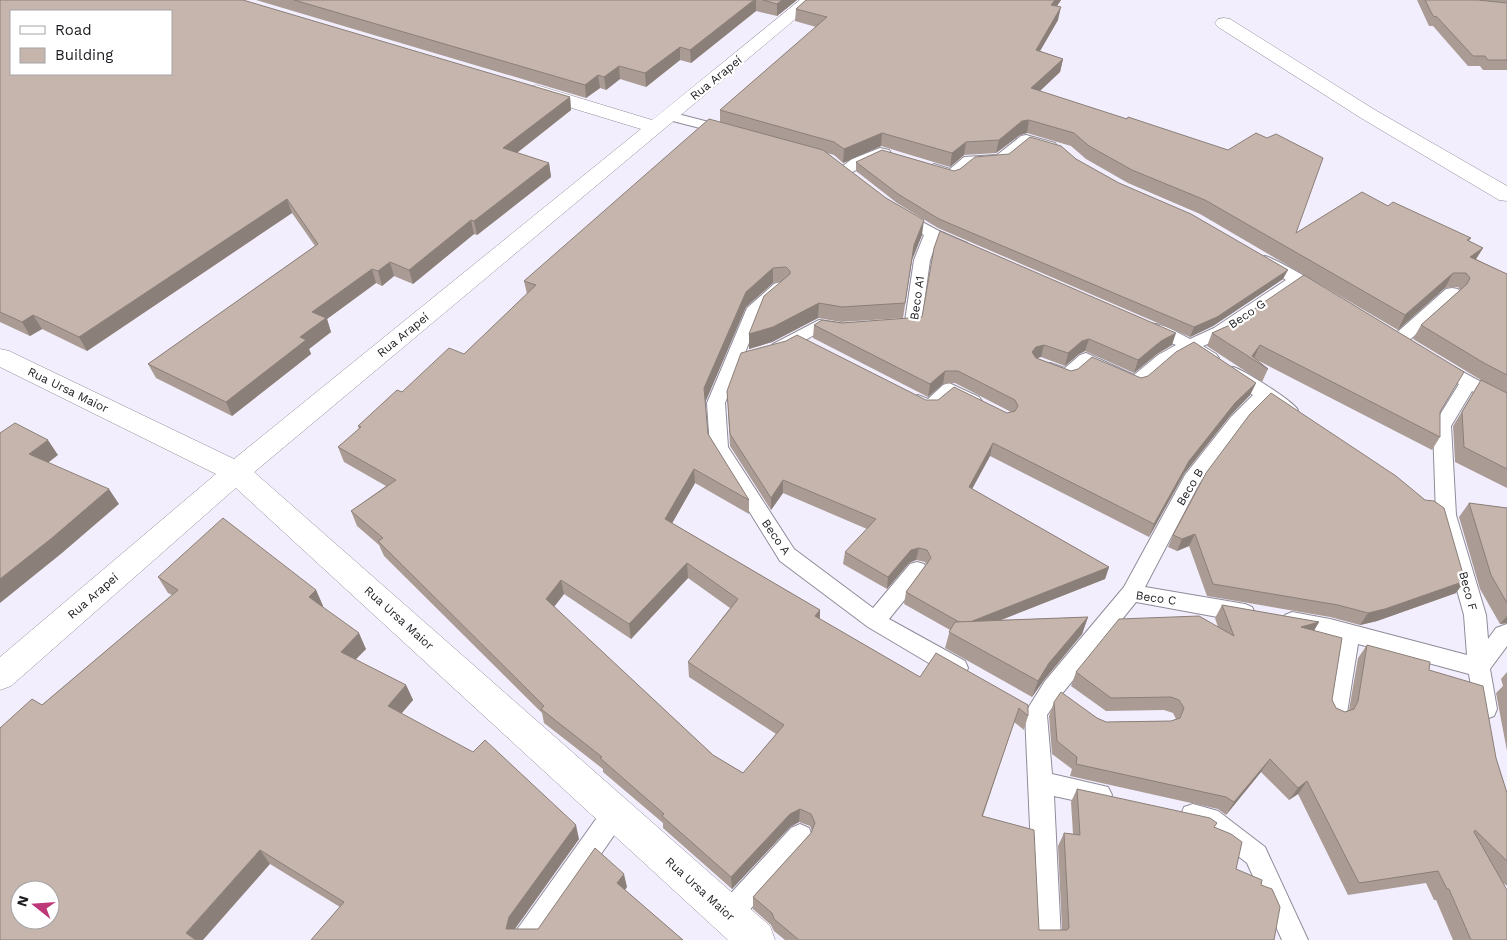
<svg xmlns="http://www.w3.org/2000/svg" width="1507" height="940" viewBox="0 0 1507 940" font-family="'Work Sans',sans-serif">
	<rect width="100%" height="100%" fill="#f3eefd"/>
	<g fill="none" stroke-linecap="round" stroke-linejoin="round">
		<g stroke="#908b99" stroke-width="2">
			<g id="service">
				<polygon points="670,112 732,128 734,131 727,135 665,119 663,116 665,113"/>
				<polygon points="1026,135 1055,143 1057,146 1050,150 1028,144 1006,162 973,164 957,177 952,178 929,171 927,168 934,164 950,169 964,157 997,155 1021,136"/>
				<path d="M880 148 889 150 891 153 889 156C886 157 883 156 881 157 866 160 853 178 838 174L836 171 852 159Z"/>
				<polygon points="902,211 937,230 967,243 970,246 967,249 957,249 937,241 930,260 921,325 919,329 895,332 889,331 887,327 889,323 905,321 914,260 924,235 897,218 895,215 897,212"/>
				<path d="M1265 256C1275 259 1322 284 1327 292L1325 296 1319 297 1298 286 1226 336 1203 346 1216 354 1219 358 1216 362C1205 365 1198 358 1189 352L1170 363 1142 387 1136 389 1088 367C1076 378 1072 385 1055 378 1050 375 1045 374 1041 369L1044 365 1050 363 1065 368 1080 355 1086 353 1134 375 1158 355 1176 345 1146 332 1144 328 1146 324C1160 321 1178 333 1190 339L1214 328 1286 280 1260 264 1257 261 1260 258Z"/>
				<polygon points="780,282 786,284 788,287 762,310 725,403 728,447 794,549 873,608 910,564 917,562 924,564 927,570 924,576 889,619 965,661 968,668 965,675 957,677 949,675 868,627 780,561 710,448 707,403 747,308 774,284"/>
				<polygon points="1452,288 1458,289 1460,293 1458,297 1405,344 1399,345 1393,344 1391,340 1393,336 1446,289"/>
				<polygon points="819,320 844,324 846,328 844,332 838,333 821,331 785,352 779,354 773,352 771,348 773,344"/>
				<polygon points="1439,359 1507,396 1507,410 1472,391 1451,426 1456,515 1486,615 1488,639 1496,628 1507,624 1507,646 1490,669 1497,709 1494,716 1486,719 1478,716 1475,709 1469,674 1358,644 1347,713 1344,720 1336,723 1328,720 1325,713 1337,639 1285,627 1281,621 1285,615 1292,612 1330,619 1467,655 1464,615 1436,515 1433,426 1459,384 1433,369 1430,365 1433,361"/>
				<path d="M1233 367C1244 370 1293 401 1298 410L1295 414C1283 418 1275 409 1266 403L1243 425 1199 484 1145 587 1245 604 1252 607 1255 613 1252 619 1245 622 1136 602 1061 695 1047 715 1052 774 1108 787 1112 795 1108 803 1100 806 1054 796 1061 940H1035L1025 713 1045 681 1124 587 1185 475 1231 417 1253 395 1227 377 1224 373 1227 369Z"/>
				<path d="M949 383 979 397 982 401 979 405 973 407 951 397C940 408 934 417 919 409 914 407 912 406 909 401L912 397 918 395 928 399 943 385Z"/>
				<polygon points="615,802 624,805 627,813 624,821 541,940 512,940 516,931 606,805"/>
				<polygon points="1193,804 1218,811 1265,847 1308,940 1282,940 1247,863 1203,829 1184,823 1181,815 1184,807"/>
				<polygon points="800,824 809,828 812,836 809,844 737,924 728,928 719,924 715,915 719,906 791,828"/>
			</g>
		</g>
		<g stroke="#908b99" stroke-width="1">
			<g id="minor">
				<polygon points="1224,18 1230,19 1375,110 1507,186 1507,201 1499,200 1361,118 1218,27 1215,23 1218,19"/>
				<polygon points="236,462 246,465 770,926 775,940 728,940 226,479 222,472 226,465"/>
			</g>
		</g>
		<g stroke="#908b99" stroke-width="1">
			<polygon id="tertiary" points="800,0 818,0 246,479 11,686 0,690 0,657 216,474 0,367 0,349 9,351 234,459 641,129 529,95 527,91 529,87 536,85 543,87 652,120"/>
		</g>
		<use href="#service" fill="#fff" fill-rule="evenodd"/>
		<use href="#minor" fill="#fff" fill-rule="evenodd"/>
		<use href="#tertiary" fill="#fff" fill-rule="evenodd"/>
	</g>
	<g fill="#aa9c95" fill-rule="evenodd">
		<polygon points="0,0 570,97 571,110 517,153 549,163 551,177 477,235 474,234 413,284 394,276 382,286 376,283 327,319 331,332 309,349 311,354 232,416 156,378 148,364 315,246 292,213 87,351 42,329 30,336 0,322"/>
		<polygon points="256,0 797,0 777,16 756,11 691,63 680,60 646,87 620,79 606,90 600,88 586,98"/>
		<path d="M806 0H1061L1057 6 1058 20 1040 51 1063 59 1060 72 1040 91 1296 233 1388 206 1471 238 1469 241 1483 248 1476 259 1507 274V488L1455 462 1453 426 1481 380 1413 339 1421 325 1460 290 1458 287 1445 288 1398 330 1200 214 1128 183 1086 159 1071 146 1027 133 1020 135 996 153 964 155 950 167 881 146 843 163 834 155 827 153 922 235 912 260 903 318 841 322 818 318 772 342 749 349 780 282 773 283 746 307 705 402 708 434 749 500V514L695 483 672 523 820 610V619L920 677 1028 705V716L1024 730 1014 722 983 816 1039 930H1062L1058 846 1064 833 1073 834 1071 802 1077 789 1217 823 1214 827 1236 869 1261 885 1274 940H785L774 931 771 925 753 909V897L811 833 812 831 810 826 799 822 790 827 732 889 663 828V823L603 772V769L544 723 542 713 384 556 379 545 357 526 351 511 386 486 344 462 338 447 359 429 358 426 402 392 464 354 527 294 524 281 720 122V110L816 27 795 21 796 9ZM688 578 730 608 688 662 689 677 776 734 743 773 713 755 554 607 564 594 631 639Z"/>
		<polygon points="1417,0 1507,0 1507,70 1483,70 1480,66 1468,66 1433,26 1429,26"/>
		<polygon points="1076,159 1283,279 1213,326 1190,337 938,228 897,203 856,171 856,162 954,171"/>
		<polygon points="922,317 1172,345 1157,354 1134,373 1085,351 1079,354 1065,366 1041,357 1037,358 1071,371 1141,378 1256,383 1250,395 1230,416 1184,474 1149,537 990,456 972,489 1109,567 1105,579 1001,620 1088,617 1082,634 1044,680 1032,697 945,648 950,630 904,604 906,592 926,565 925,562 916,560 909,563 887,589 843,564 845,552 867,529 783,493 771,510 730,446 727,391 926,400 1007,413 1011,412 955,383 943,384 928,397 813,338 814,325"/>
		<polygon points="1232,324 1440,412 1440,437 1432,450 1255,359 1268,369 1262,382 1207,346 1212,333"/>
		<polygon points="1206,473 1456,593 1377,621 1360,625 1330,617 1207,596 1189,546 1177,551 1168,547 1173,535"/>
		<polygon points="1469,503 1507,508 1507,623 1500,624 1480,589 1459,517"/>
		<polygon points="158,577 316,590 323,606 322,607 366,649 355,660 406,685 413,700 401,714 579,839 515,929 538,929 627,887 625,890 683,940 311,940 340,907 270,864 42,705 172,595 168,593"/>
		<polygon points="1222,605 1319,622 1314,630 1332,700 1336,708 1345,712 1349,710 1358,658 1367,645 1429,670 1496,758 1507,793 1507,886 1502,882 1507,940 1453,940 1436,900 1434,900 1426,883 1348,895 1298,794 1289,800 1261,772 1226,815 1218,809 1070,776 1072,769 1052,754 1049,716 1054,702 1106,722 1171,721 1176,719 1173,713 1164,710 1106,711 1071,686 1076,672 1218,627 1215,618"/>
		<polygon points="1507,672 1507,751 1496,693 1503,686 1501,679"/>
	</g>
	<g fill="#8b7f79">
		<polygon points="754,0 756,0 756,11 691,63 690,50"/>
		<polygon points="782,0 797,0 777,16 777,4"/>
		<polygon points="1055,0 1061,0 1049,18 1051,5"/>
		<polygon points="1061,7 1058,20 1033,63 1036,50"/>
		<polygon points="680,47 680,60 646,87 645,73"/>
		<polygon points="1063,59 1060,72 1029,101 1031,88"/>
		<polygon points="619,66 620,79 606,90 604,77"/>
		<polygon points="598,75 600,88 586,98 585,85"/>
		<polygon points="570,97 571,110 505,162 503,148"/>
		<polygon points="1029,120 1027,133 1020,135 996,153 999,140 1022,121"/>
		<polygon points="882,133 881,146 843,163 844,149"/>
		<polygon points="966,142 964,155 950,167 952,153"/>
		<polygon points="549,163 551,177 477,235 474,221"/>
		<polygon points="287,199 292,213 87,351 79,337"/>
		<polygon points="471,220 474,234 413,284 409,270"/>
		<polygon points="924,220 922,235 912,260 903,318 914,245"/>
		<polygon points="1483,248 1474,262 1470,257"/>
		<polygon points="390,262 394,276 382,286 378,271"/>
		<polygon points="773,268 773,283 746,307 705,403 704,388 746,292"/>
		<polygon points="372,269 376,283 327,319 331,332 309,349 311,354 232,416 226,402 300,337 312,312"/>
		<polygon points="1288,270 1283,279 1213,326 1190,337 1194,327"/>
		<polygon points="1453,273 1445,288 1398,330 1405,315"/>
		<polygon points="819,303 818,318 772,342 749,349 749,334"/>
		<polygon points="33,315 42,329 30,336 22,322"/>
		<polygon points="1176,333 1172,345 1157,354 1134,373 1138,360 1161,341"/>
		<polygon points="1089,339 1085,351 1079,354 1065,366 1068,353 1082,341"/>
		<polygon points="1044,345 1041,357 1033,359 1032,352 1036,347"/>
		<polygon points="1260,345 1254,358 1252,356"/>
		<polygon points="945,371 943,384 928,397 930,384"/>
		<polygon points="1256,383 1250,395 1230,416 1184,474 1149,537 1154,524 1189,461 1235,403"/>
		<polygon points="48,440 58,455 40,469 29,454"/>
		<polygon points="993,443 990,456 966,500 969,487"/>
		<polygon points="694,469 695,483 666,534 665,519"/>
		<polygon points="783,480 783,493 771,510 771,498"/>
		<polygon points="109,489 119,504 62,553 0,603 0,579"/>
		<polygon points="1195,534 1189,546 1177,551 1182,539"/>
		<polygon points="919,548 916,560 909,563 887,589 888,577 911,550"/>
		<polygon points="687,563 688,578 631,639 629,624"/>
		<polygon points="1109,567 1105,579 960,636 963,624"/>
		<polygon points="561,580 564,594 549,613 546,599"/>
		<polygon points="1465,581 1456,593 1377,621 1360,625 1368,613"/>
		<polygon points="316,590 323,606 316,613 309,597"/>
		<polygon points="820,610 819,625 815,616"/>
		<polygon points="1507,616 1507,623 1500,624"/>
		<polygon points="1088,617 1082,634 1044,680 1032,697 1038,681 1049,663"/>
		<polygon points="1319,622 1311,636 1301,627"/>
		<polygon points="359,633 366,649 348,667 341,652"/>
		<polygon points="406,685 413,700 395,721 388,706"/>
		<polygon points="1270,759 1261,772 1226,815 1234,802"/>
		<polygon points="1307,781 1298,794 1289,800 1298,788"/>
		<polygon points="800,809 799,822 790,827 732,889 731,877 790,814"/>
		<polygon points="576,825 579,839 514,930 506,929 509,917"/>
		<polygon points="260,850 270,864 203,940 193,940 186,933"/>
		<polygon points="624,874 627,887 620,896 617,883"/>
	</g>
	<g fill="#c6b5ad" stroke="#8b7f79" fill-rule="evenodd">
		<path d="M0 0H243L570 97 503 148 549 163 474 221 471 220 409 270 390 262 378 271 372 269 312 312 326 318 300 337 306 340 226 402 148 364 318 244 287 199 79 337 33 315 22 322 0 312ZM11 11H171V74H11Z"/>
		<polygon points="294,0 754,0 690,50 680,47 645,73 619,66 604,77 598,75 585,85"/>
		<polygon points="763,0 782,0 777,4"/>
		<polygon points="806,0 1055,0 1051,5 1061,7 1036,50 1063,59 1031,88 1127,119 1128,117 1228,150 1256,133 1267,138 1276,134 1323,158 1296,233 1362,192 1388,206 1393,202 1471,238 1467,240 1483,248 1470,257 1507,274 1507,375 1484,363 1421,325 1467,284 1470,278 1466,273 1453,273 1405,315 1205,200 1132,170 1089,146 1074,133 1029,120 1022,121 999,140 966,142 952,153 882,133 844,149 834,142 720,110 827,17 796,9"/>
		<polygon points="1425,0 1478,0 1507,3 1507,60 1488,60 1485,56 1473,56 1437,17 1433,16"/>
		<path d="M709 119 823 150 886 198 924 220 914 245 905 303 842 307 819 303 773 327 749 334 764 296 790 274V271L786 267 773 268 746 292 704 388 708 434 749 500 694 469 665 519 820 610 815 616 920 677 936 653 1028 705V716L1019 708 982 816 1034 830 1039 930H1067L1069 928 1064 833 1080 835 1077 789 1210 818 1217 823 1214 827 1231 834 1242 842 1236 869 1262 880 1261 885 1272 889 1280 907 1274 940H799L774 919 772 913 753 897 811 833 815 823 811 814 800 809 790 814 731 877 662 816 664 814 600 758 602 757 541 709 544 706 378 541 383 538 351 511 396 480 338 447 361 427 358 426 397 390 402 392 449 348 464 354 536 285 524 281ZM687 563 738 599 688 662 784 725 743 773 713 755 546 599 561 580 629 624Z"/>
		<polygon points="1030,137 1061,146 1076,159 1119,183 1191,214 1288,270 1217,317 1194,327 939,219 898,194 856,162 882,150 954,171 960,169 975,157 1009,154"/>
		<polygon points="940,231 1176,333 1161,341 1138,360 1089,339 1082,341 1068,353 1044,345 1036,347 1032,352 1036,358 1071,371 1078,369 1092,357 1141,378 1148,376 1176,352 1194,342 1256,383 1235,403 1189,461 1154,524 993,443 969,487 1109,567 970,622 959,622 906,592 931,558 927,550 919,548 911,550 888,577 845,552 876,519 783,480 771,498 730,434 727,391 741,353 786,341 797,335 926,400 938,400 954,387 1007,413 1015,411 1018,406 1015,400 958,371 945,371 930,384 814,325 822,320 842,323 922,317 934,248"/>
		<polygon points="1304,275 1464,372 1440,412 1440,437 1260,345 1252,356 1268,369 1212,333 1232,324"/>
		<polygon points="1481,380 1507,393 1507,469 1464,447 1462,412"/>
		<polygon points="1271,393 1396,476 1425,500 1434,501 1444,508 1465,581 1385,609 1368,613 1338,605 1213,584 1195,534 1182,539 1173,535 1206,473 1250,414"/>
		<polygon points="15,423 48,440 29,454 109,489 52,538 0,579 0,433"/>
		<polygon points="1469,503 1507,508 1507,603 1491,575"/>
		<path d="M223 518 316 590 309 597 359 633 341 652 406 685 388 706 473 752 485 740 576 825 509 917 506 929H538L595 848 624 874 617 883 683 940H311L344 902 260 850 186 933 196 940H0V728L32 699 42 705 178 590 158 577ZM20 890H50V920H20Z"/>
		<polygon points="1222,605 1319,622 1301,627 1342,638 1332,700 1336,708 1345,712 1354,709 1358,701 1367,645 1430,662 1429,670 1483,686 1496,758 1507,793 1507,861 1475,830 1474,832 1507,890 1507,940 1471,940 1449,889 1447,889 1438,871 1359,883 1307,781 1298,788 1270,759 1234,802 1226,797 1076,764 1077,757 1057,741 1054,702 1061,692 1097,718 1106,722 1171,721 1180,718 1184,708 1179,700 1171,697 1111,698 1076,672 1119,619 1199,616 1234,636"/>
		<polygon points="1088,617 1049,663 1038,681 949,632 955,622"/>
	</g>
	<g text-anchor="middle" stroke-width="4.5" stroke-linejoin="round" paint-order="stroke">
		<g font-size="12" fill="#1e1c21" stroke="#fff">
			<text transform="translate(716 78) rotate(-39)" y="4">Rua Arapeí</text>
			<text transform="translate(917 298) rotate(-82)" y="4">Beco A1</text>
			<text transform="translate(1247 314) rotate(-34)" y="4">Beco G</text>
			<text transform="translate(403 335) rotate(-39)" y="4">Rua Arapeí</text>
			<text transform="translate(68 390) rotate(26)" y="4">Rua Ursa Maior</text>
			<text transform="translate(1190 487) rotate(-59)" y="4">Beco B</text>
			<text transform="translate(776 537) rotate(55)" y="4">Beco A</text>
			<text transform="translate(1468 591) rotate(75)" y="4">Beco F</text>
			<text transform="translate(93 596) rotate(-41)" y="4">Rua Arapeí</text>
			<text transform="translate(1156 598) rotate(8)" y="4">Beco C</text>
			<text transform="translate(399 618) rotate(42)" y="4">Rua Ursa Maior</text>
			<text transform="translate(700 889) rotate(42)" y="4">Rua Ursa Maior</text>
		</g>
	</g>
	<rect x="10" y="10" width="162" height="65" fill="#ffffff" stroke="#a5a4a6"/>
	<rect x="20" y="26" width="25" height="8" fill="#ffffff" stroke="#a5a4a6"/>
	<text x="55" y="35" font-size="15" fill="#1e1c21">Road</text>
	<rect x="20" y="48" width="25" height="15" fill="#c6b5ad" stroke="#a5a4a6"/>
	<text x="55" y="60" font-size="15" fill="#1e1c21">Building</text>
	<g transform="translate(35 905) rotate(287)"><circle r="24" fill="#ffffff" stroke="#a5a4a6"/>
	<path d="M0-4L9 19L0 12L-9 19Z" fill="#be3778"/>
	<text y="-8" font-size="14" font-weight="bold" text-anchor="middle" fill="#1e1c21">N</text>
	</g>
</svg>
